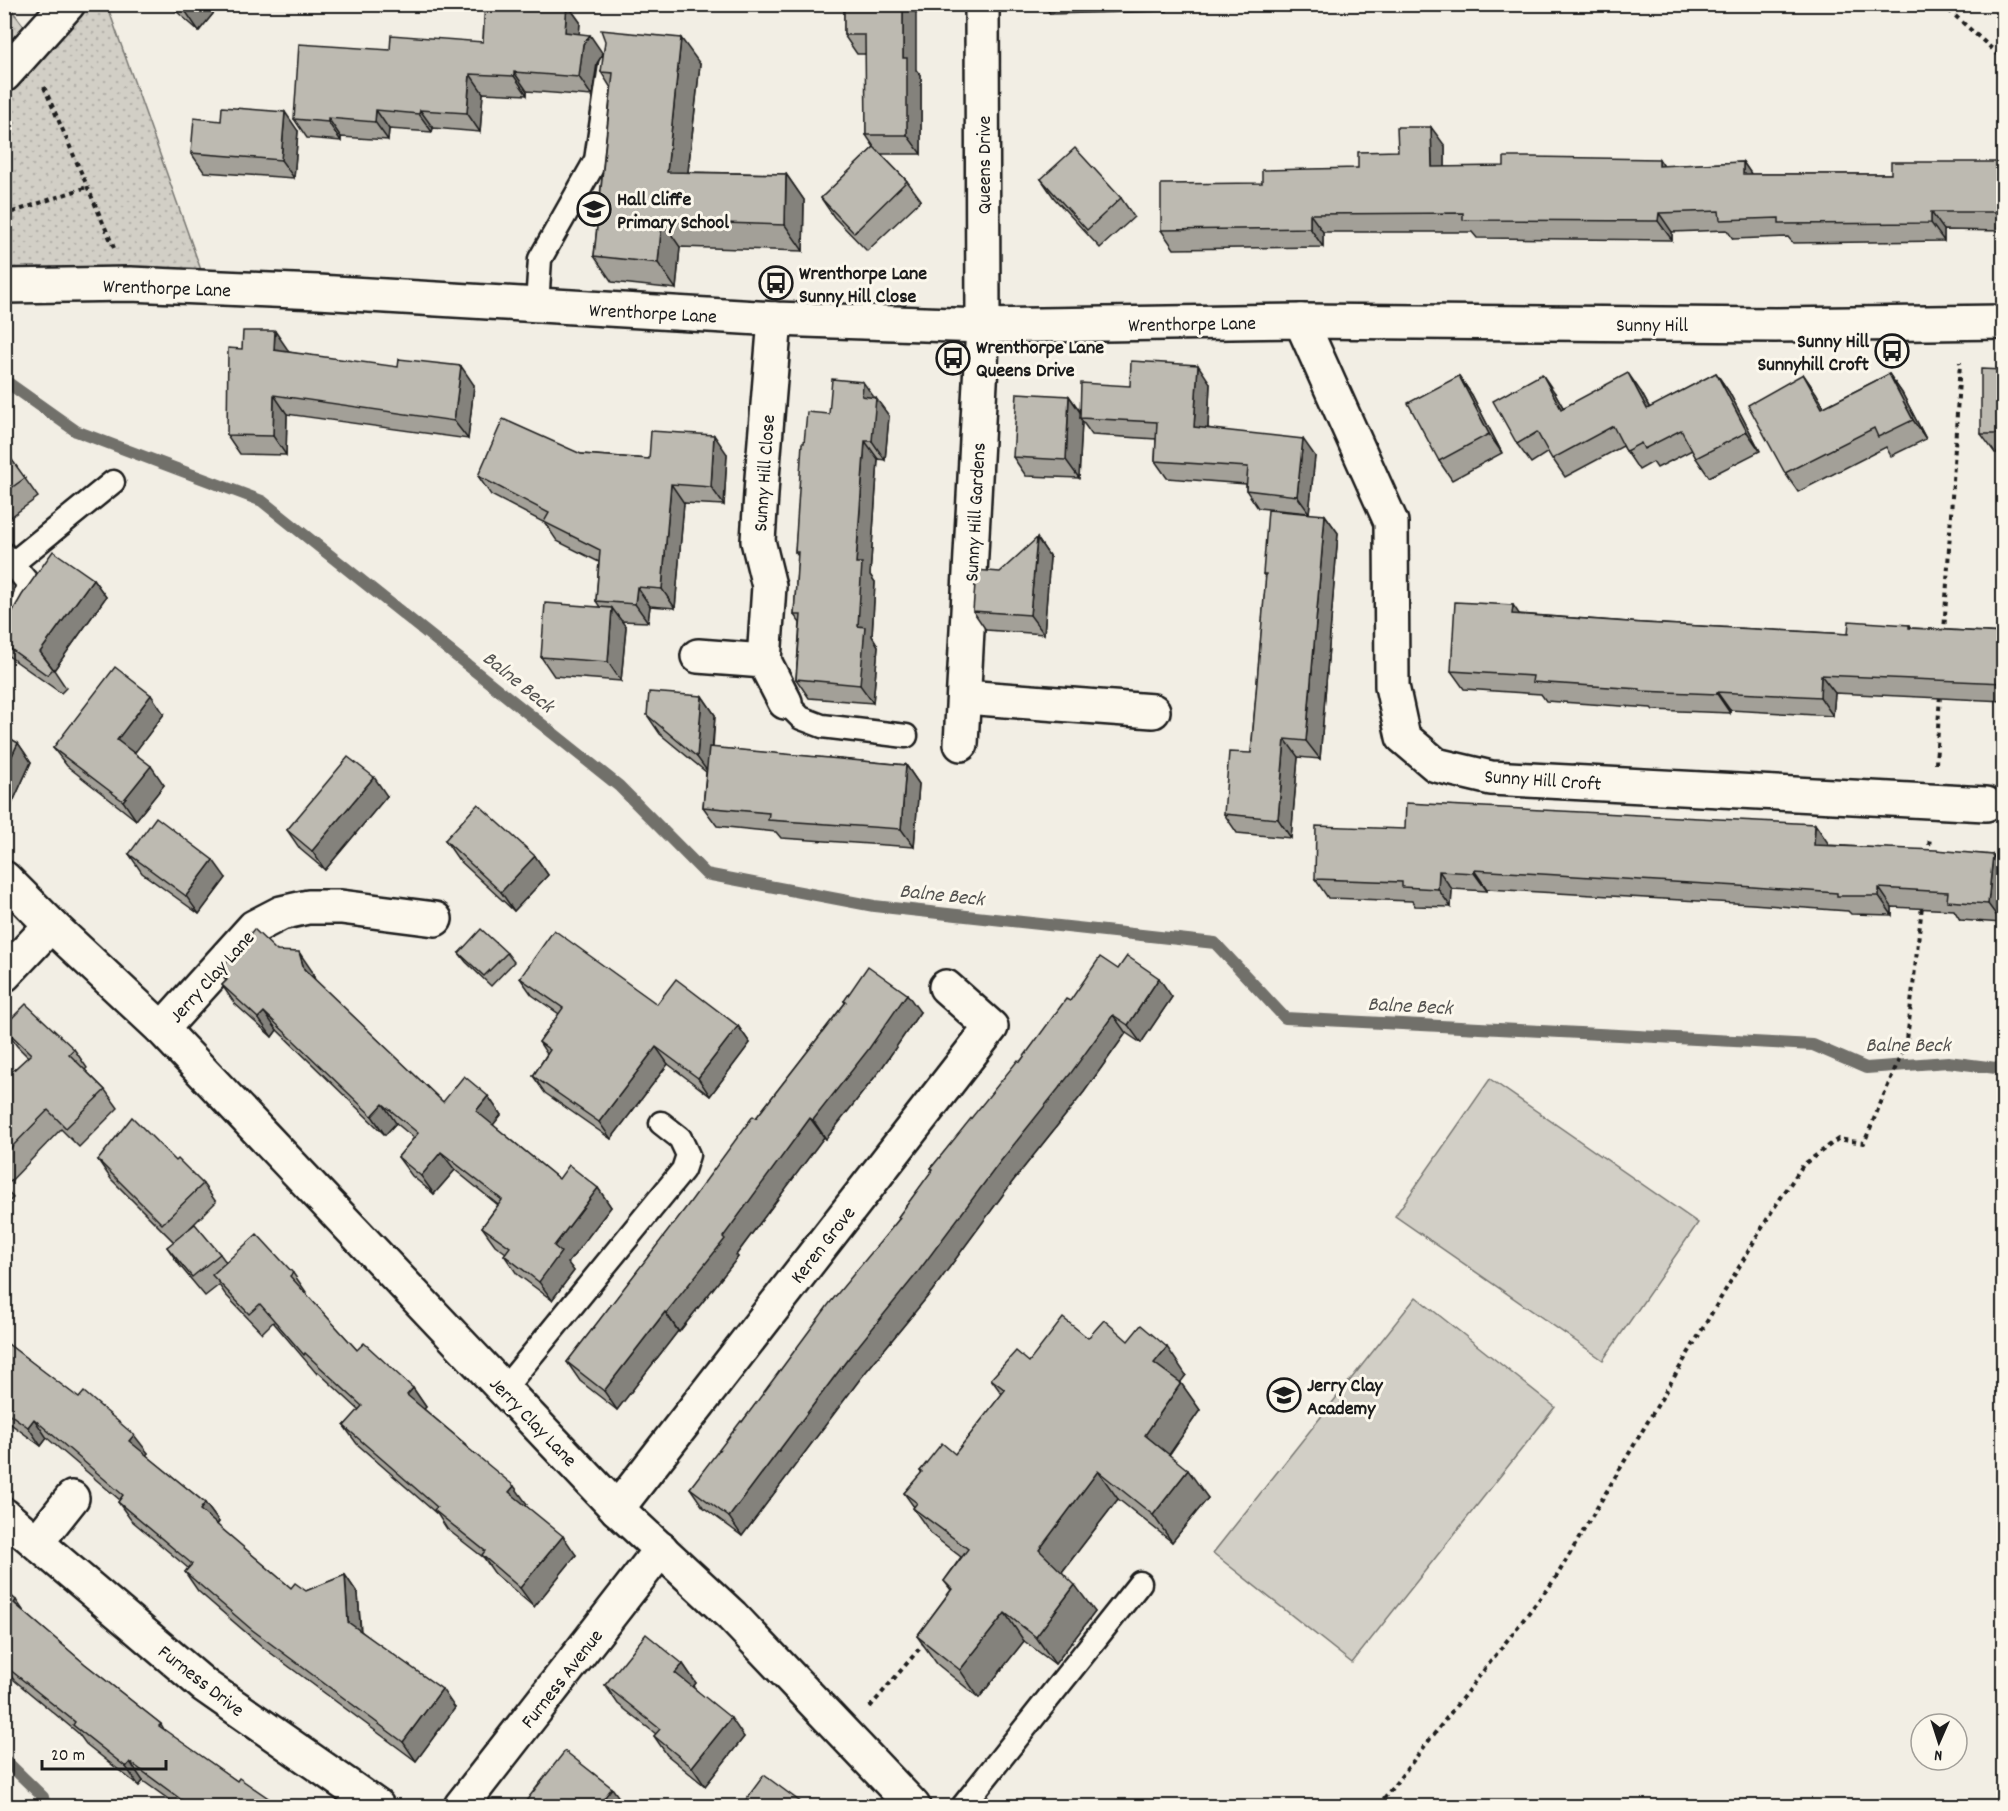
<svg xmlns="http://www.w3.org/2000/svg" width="2008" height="1811" viewBox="0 0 2008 1811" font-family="Dekko,sans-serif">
	<defs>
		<pattern id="park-dots" width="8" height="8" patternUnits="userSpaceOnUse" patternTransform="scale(1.5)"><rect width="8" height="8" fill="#d2cfc6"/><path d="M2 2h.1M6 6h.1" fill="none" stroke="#b4b1aa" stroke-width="1.8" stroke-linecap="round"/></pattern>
	</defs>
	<rect width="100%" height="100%" fill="#f2eee4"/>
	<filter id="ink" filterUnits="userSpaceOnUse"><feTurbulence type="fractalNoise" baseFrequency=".0167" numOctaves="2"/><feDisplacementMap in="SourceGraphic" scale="12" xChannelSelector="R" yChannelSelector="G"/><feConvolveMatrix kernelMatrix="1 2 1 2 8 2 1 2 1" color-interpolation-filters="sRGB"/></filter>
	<g filter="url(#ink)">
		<polygon fill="url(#park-dots)" stroke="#777671" stroke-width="1.5" points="4,5 8,5 35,41 68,5 107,5 207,287 5,286"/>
		<g fill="#d2cfc6" stroke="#777671" stroke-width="1.5">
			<polygon points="1490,1079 1698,1223 1603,1360 1395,1216"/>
			<polygon points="1416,1297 1555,1407 1352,1663 1213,1553"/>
		</g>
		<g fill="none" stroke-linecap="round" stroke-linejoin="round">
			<g stroke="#716f6b" stroke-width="12">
				<polyline points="4,380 76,431 262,501 619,786 706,874 874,906 1215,943 1285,1018 1813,1045 1866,1068 1948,1062 2004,1069"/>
				<polyline points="4,1759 43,1797 45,1806"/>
			</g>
			<g stroke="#1c1c1c" stroke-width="27">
				<g id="service">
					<polyline points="537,305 540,259 596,160 610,65"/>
					<polyline points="4,554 28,583 21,614 4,642"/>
					<polyline points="12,564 113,482"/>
					<polyline points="785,702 801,718 822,726 906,736"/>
					<polyline points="504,1389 683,1170 688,1155 680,1138 661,1123"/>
					<polyline points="963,1806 1140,1583"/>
				</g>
			</g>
			<g stroke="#1c1c1c" stroke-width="38">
				<g id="minor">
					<polyline points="1301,321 1391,522 1392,686 1403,737 1436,765 1491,778 1986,804"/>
					<polyline points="698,656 764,661 785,702"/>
					<polyline points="764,661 769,586 758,541 762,478 775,319"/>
					<polyline points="964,697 1153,711"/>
					<polyline points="961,744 983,326 982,4"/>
					<polyline points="4,975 51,925"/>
					<polyline points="162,1029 254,927 281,913 308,907 341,907 435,919"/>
					<polyline points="617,1509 991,1027 946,987"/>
					<polyline points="4,1515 205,1686 377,1806"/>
					<polyline points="37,1542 72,1498"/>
					<polyline points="461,1806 661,1549"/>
				</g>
			</g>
			<g stroke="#1c1c1c" stroke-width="38">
				<g id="tertiary">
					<polyline points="4,75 68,4"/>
					<polyline points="4,286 130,284 318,292 775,319 983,326 1301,321 1776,325 2004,322"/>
					<polyline points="4,878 51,925 162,1029 617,1509 732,1616 913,1806"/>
				</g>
			</g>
			<g stroke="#1c1c1c" stroke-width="4" stroke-dasharray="4.5 4.5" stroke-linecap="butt">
				<polyline points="1942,4 2000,56"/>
				<polyline points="2004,7 2000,56 2004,151"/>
				<polyline points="44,87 114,248"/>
				<polyline points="4,215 87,187"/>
				<polyline points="1944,633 1960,362"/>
				<polyline points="1936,764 1940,694"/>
				<polyline points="1928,854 1930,838"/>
				<polyline points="870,1707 925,1642"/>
				<polyline points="1378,1806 1555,1579 1772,1211 1803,1165 1838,1139 1864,1143 1907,1040 1922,906"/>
			</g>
			<use href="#service" stroke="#fbf7ec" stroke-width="22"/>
			<use href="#minor" stroke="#fbf7ec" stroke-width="33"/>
			<use href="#tertiary" stroke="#fbf7ec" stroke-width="33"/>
		</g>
		<g fill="#a3a098" stroke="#1c1c1c" stroke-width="1.5">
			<polygon points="168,4 221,4 199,31"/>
			<polygon points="485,4 567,4 580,22 579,34 597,63 592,96 527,91 527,95 483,93 480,132 433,128 432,132 389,129 388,140 341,137 341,141 307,138 294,119 390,50 483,42"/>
			<polygon points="844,4 916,70 921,76 921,154 881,154 907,181 921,200 867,251 834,217 821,198 874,147 866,135 866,54 857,54 844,35"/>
			<polygon points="1044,4 1166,4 1167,11 1050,14"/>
			<polygon points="1830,4 1852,4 1851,8"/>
			<polygon points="700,64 688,172 786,174 804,200 803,251 680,247 676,289 612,282 594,256 611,88 601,72"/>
			<polygon points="298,131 294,178 204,172 191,153"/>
			<polygon points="1445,146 1445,167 1664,166 1743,162 1751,174 1891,174 2004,162 2004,231 1944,230 1944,241 1793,243 1788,237 1733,239 1727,230 1672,232 1672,240 1477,238 1472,232 1323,232 1323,247 1174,249 1161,230 1262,183 1358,168 1398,151"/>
			<polygon points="1041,179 1121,198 1134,217 1100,248 1054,198"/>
			<polygon points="242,349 288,350 288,352 474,385 468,439 287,414 286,455 240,454 227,435"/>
			<polygon points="2004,370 2004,453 1995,453 1981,434"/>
			<polygon points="1716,373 1729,392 1760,451 1709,477 1696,458 1692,450 1657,468 1653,462 1639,470 1623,446 1565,477 1548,452 1531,463 1517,444 1555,393 1563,407 1641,392 1650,408"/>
			<polygon points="1803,374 1816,393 1824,407 1889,374 1902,393 1926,439 1891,456 1886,447 1798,492 1785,473"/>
			<polygon points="1459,376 1472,395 1502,453 1452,480 1439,461"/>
			<polygon points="1210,383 1208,428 1315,456 1309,513 1258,508 1246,490 1246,484 1167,478 1155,461 1156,439 1092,435 1082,421 1079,478 1026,476 1013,457 1069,396 1080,411 1130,386"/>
			<polygon points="874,397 889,416 885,460 878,459 870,575 875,582 872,636 878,646 873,703 809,698 796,679 800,623 794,615 798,556 795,552 804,443 829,414"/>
			<polygon points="4,449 38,497 4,522"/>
			<polygon points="581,454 649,459 727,454 724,505 684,503 675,608 650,606 648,622 621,621 626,627 621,681 554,676 541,657 600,607 596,601 599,562 557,541 545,523 491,495 478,476"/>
			<polygon points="1325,515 1338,533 1320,759 1298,757 1291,838 1237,833 1224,814 1251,753 1266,578 1263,574"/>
			<polygon points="1037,538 1050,557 1044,634 986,630 973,611"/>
			<polygon points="93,579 106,597 54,670 66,688 61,693 7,655 4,651 4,626"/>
			<polygon points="1519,614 1643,623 1848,634 1909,625 1911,628 2004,633 2004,701 1835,693 1833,716 1730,710 1730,713 1653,710 1651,708 1546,701 1541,694 1464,689 1451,671"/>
			<polygon points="702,696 715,715 713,748 906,765 919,784 914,847 781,838 776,832 717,826 703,807 706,772 660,734 647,715"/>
			<polygon points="164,714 134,753 164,785 136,820 67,766 53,748"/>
			<polygon points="4,735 18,743 31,762 11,806 4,803"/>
			<polygon points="387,796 325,870 300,849 287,830"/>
			<polygon points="445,840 535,856 548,875 514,911 458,859"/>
			<polygon points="1828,843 1828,845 1993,855 2004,870 2004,903 2002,923 1960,920 1954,910 1892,907 1892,915 1851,914 1848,911 1752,904 1487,889 1487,891 1452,889 1451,907 1415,906 1412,901 1328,898 1315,879"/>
			<polygon points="129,854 226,878 199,914 142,873"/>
			<polygon points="277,951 312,971 315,980 443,1102 488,1096 501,1115 493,1125 559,1179 598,1188 611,1207 568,1263 574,1271 552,1300 517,1274 504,1255 506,1253 495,1245 482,1227 498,1205 455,1170 434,1194 412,1176 398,1157 414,1138 396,1123 385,1135 277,1030 272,1037 235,1004 222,985 226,981 219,971"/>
			<polygon points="459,953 507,953 514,962 491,986 466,962"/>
			<polygon points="1118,969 1172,997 1141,1043 1126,1033 1084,1092 1013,1181 932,1291 860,1379 742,1536 703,1507 690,1488 742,1422 899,1219 898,1217 933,1170 931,1168 1020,1062 1070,1001"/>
			<polygon points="520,978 657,1004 738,1026 750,1043 710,1096 668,1064 611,1139 545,1093 533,1076 547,1054 539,1042 559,1014 532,995"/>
			<polygon points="844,1001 920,1012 881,1069 826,1139 824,1137 736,1255 738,1257 679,1332 678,1331 617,1410 580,1381 567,1362 845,1003"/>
			<polygon points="4,1028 74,1049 87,1068 85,1070 105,1090 118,1108 79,1147 61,1129 5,1187 13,1198 4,1206 4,1079 28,1057 17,1046"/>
			<polygon points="98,1160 176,1161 203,1184 216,1202 190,1228 220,1254 226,1262 293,1273 306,1292 305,1293 357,1350 413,1388 426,1407 424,1409 464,1443 467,1448 527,1504 526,1506 576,1555 534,1607 495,1574 484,1558 447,1529 438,1515 357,1444 344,1426 359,1410 318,1372 317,1374 273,1322 262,1333 225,1294 219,1285 205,1296 180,1266 167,1247 174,1242 111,1179"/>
			<polygon points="1088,1338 1128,1341 1186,1375 1180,1382 1200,1410 1169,1455 1208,1498 1172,1542 1118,1499 1062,1572 1095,1612 1055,1664 1024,1641 979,1698 937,1664 917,1636 951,1590 944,1581 961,1557 932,1535 913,1508 914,1507 904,1493 922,1473 920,1471 955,1454 1002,1394 991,1379 1029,1362"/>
			<polygon points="4,1341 148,1453 146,1455 205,1503 219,1522 217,1525 291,1588 306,1591 345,1575 358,1594 361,1631 455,1708 416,1761 264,1648 198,1591 185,1572 188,1568 131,1520 118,1502 120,1500 47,1438 41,1446 4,1419"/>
			<polygon points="4,1591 25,1613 85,1664 161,1724 165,1731 237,1781 280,1806 178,1806 143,1781 139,1786 86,1744 78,1733 14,1680 9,1674 4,1670"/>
			<polygon points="683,1664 696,1683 693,1687 744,1737 705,1786 667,1755 654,1736 656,1734 618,1704 605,1685"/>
		</g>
		<g fill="#84827c" stroke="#1c1c1c" stroke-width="1.5">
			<polygon points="192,4 221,4 199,31 186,12"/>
			<polygon points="567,4 580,22 578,51 565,32"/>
			<polygon points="903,4 916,4 916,70 921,76 921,154 907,135 903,58"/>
			<polygon points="1162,4 1166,4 1167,11"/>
			<polygon points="590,35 603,54 597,63 592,96 579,77 583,44"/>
			<polygon points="681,38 700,64 685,198 667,172"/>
			<polygon points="514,72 527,91 527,95 514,76"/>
			<polygon points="470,74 483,93 480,132 467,113"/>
			<polygon points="376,110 389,129 388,140 375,122"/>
			<polygon points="420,110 433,128 432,132 419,114"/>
			<polygon points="285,112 298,131 294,178 281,160"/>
			<polygon points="328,118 341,137 341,141 328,122"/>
			<polygon points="1431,127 1445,146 1445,186 1432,167"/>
			<polygon points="1659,159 1672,178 1659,166"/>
			<polygon points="1743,162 1756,181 1743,174"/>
			<polygon points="786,174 804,200 803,251 785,225"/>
			<polygon points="1931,212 1944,230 1944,241 1931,223"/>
			<polygon points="1659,213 1672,232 1672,240 1658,221"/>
			<polygon points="1310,214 1323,232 1323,247 1310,228"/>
			<polygon points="662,221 680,247 676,289 658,263"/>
			<polygon points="275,331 288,350 288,369 274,350"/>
			<polygon points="1198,365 1210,383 1207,445 1194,427"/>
			<polygon points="461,366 474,385 468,439 454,421"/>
			<polygon points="1628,373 1641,392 1660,428 1647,409"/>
			<polygon points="1716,373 1729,392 1760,451 1747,432"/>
			<polygon points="1542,374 1555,393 1574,427 1561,409"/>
			<polygon points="1803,374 1816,393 1835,427 1822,408"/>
			<polygon points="1889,374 1902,393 1926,439 1913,420"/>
			<polygon points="1459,376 1472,395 1502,453 1489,434"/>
			<polygon points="863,382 876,400 876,398 889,416 885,460 872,441 862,396"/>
			<polygon points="274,395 287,414 286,455 273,436"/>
			<polygon points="1069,396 1082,415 1080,418 1082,421 1079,478 1066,460"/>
			<polygon points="714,435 727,454 724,505 711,487"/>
			<polygon points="1303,439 1315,456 1309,513 1297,496"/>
			<polygon points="865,441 878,459 870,575 875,582 872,636 878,646 873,703 860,685 856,563"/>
			<polygon points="671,484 684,503 675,608 662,589"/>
			<polygon points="1325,515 1338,533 1320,759 1306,741"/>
			<polygon points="1037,538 1050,557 1044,634 1030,615"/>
			<polygon points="93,579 106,597 54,670 40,652"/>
			<polygon points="637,587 650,606 648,622 635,604"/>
			<polygon points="1513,605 1526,624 1512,614"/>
			<polygon points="4,606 8,610 4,615"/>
			<polygon points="612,608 626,627 621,681 608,662"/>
			<polygon points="1821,675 1835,693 1833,716 1820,697"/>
			<polygon points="1717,692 1730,710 1730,713 1717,694"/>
			<polygon points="151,695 164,714 130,759 117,740"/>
			<polygon points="702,696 715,715 710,775 697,757"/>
			<polygon points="1285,739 1298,757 1291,838 1278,819"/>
			<polygon points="18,743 31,762 11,806 4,797 4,772"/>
			<polygon points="906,765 919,784 914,847 901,829"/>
			<polygon points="151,766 164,785 136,820 123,801"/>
			<polygon points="374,777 387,796 325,870 312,851"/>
			<polygon points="1815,824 1828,843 1827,863 1814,845"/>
			<polygon points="1993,855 2004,870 2004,903 2002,923 1988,904"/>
			<polygon points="535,856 548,875 514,911 501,892"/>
			<polygon points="213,860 226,878 199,914 186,896"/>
			<polygon points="1474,870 1487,889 1487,891 1474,873"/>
			<polygon points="1439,871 1452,889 1451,907 1438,889"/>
			<polygon points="1879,888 1892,907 1892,915 1879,896"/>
			<polygon points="299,952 312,971 317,988 304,969"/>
			<polygon points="1159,978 1172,997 1141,1043 1128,1025"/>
			<polygon points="907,994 920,1012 881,1069 826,1139 813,1120"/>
			<polygon points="264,1012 277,1030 272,1037 258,1018"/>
			<polygon points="1113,1015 1126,1033 1084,1092 1013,1181 932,1291 860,1379 742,1536 729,1517 847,1360"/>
			<polygon points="738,1026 750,1043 710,1096 698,1078"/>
			<polygon points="656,1047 668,1064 611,1139 599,1122"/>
			<polygon points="488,1096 501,1115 489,1130 476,1111"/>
			<polygon points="383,1104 396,1123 385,1135 372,1116"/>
			<polygon points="810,1118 824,1137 736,1255 738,1257 679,1332 666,1313"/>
			<polygon points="441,1152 455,1170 434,1194 421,1176"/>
			<polygon points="598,1188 611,1207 568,1263 574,1271 552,1300 539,1282 554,1246"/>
			<polygon points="665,1312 678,1331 617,1410 604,1391"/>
			<polygon points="1167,1347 1186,1375 1174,1391 1154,1363"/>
			<polygon points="1181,1383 1200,1410 1164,1462 1145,1435"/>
			<polygon points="413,1388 426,1407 420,1413 407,1395"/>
			<polygon points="34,1419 47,1438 41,1446 28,1427"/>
			<polygon points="134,1435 148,1453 142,1460 129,1441"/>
			<polygon points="1188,1470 1208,1498 1172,1542 1153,1515"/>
			<polygon points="1098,1471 1118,1499 1058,1577 1039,1550"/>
			<polygon points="514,1486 527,1504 522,1511 509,1492"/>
			<polygon points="205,1503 219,1522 213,1529 200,1510"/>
			<polygon points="563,1536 576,1555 534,1607 520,1588"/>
			<polygon points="345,1575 358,1594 361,1640 348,1622"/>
			<polygon points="1075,1585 1095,1612 1055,1664 1036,1637"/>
			<polygon points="16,1600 29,1619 14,1603"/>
			<polygon points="1005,1613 1024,1641 979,1698 960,1670"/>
			<polygon points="683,1664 696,1683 689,1692 675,1673"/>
			<polygon points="442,1689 455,1708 416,1761 403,1742"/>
			<polygon points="731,1718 744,1737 705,1786 692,1767"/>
			<polygon points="130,1762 143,1781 139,1786 126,1767"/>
			<polygon points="612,1788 625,1806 598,1806"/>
		</g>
		<g fill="#bdbab1" stroke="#1c1c1c" stroke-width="1.5">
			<polygon points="177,4 192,4 186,12"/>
			<polygon points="485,4 567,4 565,32 590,35 583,44 579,77 514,72 514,76 470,74 467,113 420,110 419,114 376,110 375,122 328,118 328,122 294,119 299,44 390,50 391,35 483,42"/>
			<polygon points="844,4 903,4 903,58 907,58 907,135 866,135 865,35 844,35"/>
			<polygon points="601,30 681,38 667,172 786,174 785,225 662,221 658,263 594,256 613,73 601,72 605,41"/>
			<polygon points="222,107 285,112 281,160 191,153 194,118 221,121"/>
			<polygon points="1397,127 1431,127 1432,167 1504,166 1504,157 1532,157 1659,159 1659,166 1743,162 1743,174 1891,174 1891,162 2004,162 2004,212 1931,212 1931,223 1779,224 1779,218 1720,220 1719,211 1659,213 1658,221 1463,220 1463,213 1310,214 1310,228 1161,230 1161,184 1262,183 1262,170 1358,168 1358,152 1398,151"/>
			<polygon points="874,147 907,181 854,233 821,198"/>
			<polygon points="1075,148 1121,198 1087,230 1041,179"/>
			<polygon points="243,331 275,331 274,350 398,367 399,359 461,366 454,421 274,395 273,436 227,435 228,348 242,349"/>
			<polygon points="1131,361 1198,365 1194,427 1303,439 1297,496 1246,490 1248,467 1155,461 1157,422 1080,418 1081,383 1130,386"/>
			<polygon points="1981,369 2004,370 2004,434 1981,434"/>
			<polygon points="1628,373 1647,409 1716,373 1747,432 1696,458 1681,430 1644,449 1641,443 1626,451 1613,426 1552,459 1537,432 1517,444 1493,401 1542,374 1561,409"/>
			<polygon points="1803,374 1822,408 1889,374 1913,420 1878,437 1874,428 1785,473 1748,405"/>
			<polygon points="1459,376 1489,434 1439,461 1408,403"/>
			<polygon points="832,379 863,382 862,396 876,398 872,441 865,441 856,563 862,563 858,626 865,627 860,685 796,679 801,615 794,615 798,552 795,552 802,443 804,443 807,412 829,414"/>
			<polygon points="1017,393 1069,396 1066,460 1013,457"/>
			<polygon points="503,419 581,454 649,459 651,431 714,435 711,487 671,484 662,589 637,587 635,604 596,601 600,550 544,522 549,513 478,476"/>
			<polygon points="4,449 25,478 4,493"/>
			<polygon points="1268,510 1325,515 1306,741 1285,739 1278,819 1224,814 1229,752 1251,753 1266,574 1263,574"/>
			<polygon points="1037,538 1030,615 973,611 976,570 1000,572"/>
			<polygon points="53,551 93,579 40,652 53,669 47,675 4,644 4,626 22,595"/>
			<polygon points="1455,602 1513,605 1512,614 1643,623 1848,634 1849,621 1909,625 1909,628 2004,633 2004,683 1821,675 1820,697 1717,692 1717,694 1640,691 1640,689 1532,682 1533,676 1451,671"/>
			<polygon points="545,603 612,608 608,662 541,657"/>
			<polygon points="115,667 151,695 117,740 151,766 123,801 53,748"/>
			<polygon points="649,692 702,696 697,757 647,715"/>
			<polygon points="4,735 18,743 4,772"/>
			<polygon points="709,747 906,765 901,829 768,820 769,813 703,807"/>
			<polygon points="348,757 374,777 312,851 287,830"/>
			<polygon points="1406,803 1815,824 1814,845 1936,850 1993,855 1988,904 1947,901 1948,892 1879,888 1879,896 1837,896 1837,893 1739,886 1474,870 1474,873 1439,871 1438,889 1402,887 1402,882 1315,879 1316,826 1405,829"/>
			<polygon points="478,804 535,856 501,892 445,840"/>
			<polygon points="156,817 213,860 186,896 129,854"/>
			<polygon points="254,929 277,951 299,952 304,969 443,1102 464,1076 488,1096 476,1111 559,1179 569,1165 598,1188 554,1246 561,1252 539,1282 504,1255 510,1247 482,1227 502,1200 441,1152 421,1176 398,1157 418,1133 383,1104 372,1116 264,1012 258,1018 222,985 227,980 219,971"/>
			<polygon points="481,929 507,953 484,976 459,953"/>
			<polygon points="554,930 657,1004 676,979 738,1026 698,1078 656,1047 599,1122 533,1076 550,1050 539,1042 563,1008 520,978"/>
			<polygon points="1127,956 1159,978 1128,1025 1113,1015 1071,1073 1000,1162 918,1272 847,1360 729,1517 690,1488 741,1421 742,1422 829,1304 900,1218 898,1217 933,1169 931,1168 1018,1060 1020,1062 1066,999 1070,1001 1100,957 1118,969"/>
			<polygon points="868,966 907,994 868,1050 813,1120 810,1118 723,1237 725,1239 666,1313 665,1312 604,1391 567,1362 688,1205 753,1116 756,1118 846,1002 844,1001"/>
			<polygon points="26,1004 74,1049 69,1054 105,1090 66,1128 48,1110 4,1155 4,1079 31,1054 4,1028 4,1026"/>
			<polygon points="132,1117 176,1161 178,1159 203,1184 162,1224 98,1160"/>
			<polygon points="195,1224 220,1254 192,1277 167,1247"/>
			<polygon points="257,1234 293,1273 290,1276 357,1350 364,1343 413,1388 407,1395 464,1443 463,1444 514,1486 509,1492 563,1536 520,1588 482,1555 485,1551 434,1510 437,1507 344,1426 362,1406 305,1353 304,1355 260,1304 249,1314 212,1275"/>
			<polygon points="1063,1318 1088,1338 1104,1320 1128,1341 1141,1325 1167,1347 1154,1363 1181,1383 1145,1435 1188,1470 1153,1515 1098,1471 1039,1550 1075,1585 1036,1637 1005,1613 960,1670 917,1636 952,1589 944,1581 968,1549 913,1508 917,1503 904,1493 922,1472 920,1471 942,1443 955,1454 1005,1390 991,1379 1016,1351 1029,1362"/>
			<polygon points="4,1341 79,1398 84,1392 134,1435 129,1441 205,1503 200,1510 291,1588 295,1583 306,1591 345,1575 348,1622 442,1689 403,1742 251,1629 185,1572 192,1564 118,1502 123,1495 34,1419 28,1427 4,1410"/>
			<polygon points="4,1590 16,1600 14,1603 85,1664 161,1724 159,1726 237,1781 239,1778 280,1806 190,1806 130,1762 126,1767 73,1725 75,1722 4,1665"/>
			<polygon points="646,1634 683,1664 675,1673 731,1718 692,1767 654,1736 660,1729 605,1685"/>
			<polygon points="565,1751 612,1788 598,1806 522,1806"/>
			<polygon points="764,1775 806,1806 741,1806"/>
		</g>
	</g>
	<defs>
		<g id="school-ring" transform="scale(1.725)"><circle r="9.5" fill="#fbf7ec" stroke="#1c1c1c" stroke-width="1.5"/><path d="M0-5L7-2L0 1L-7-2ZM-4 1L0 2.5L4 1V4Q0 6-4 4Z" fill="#1c1c1c"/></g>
		<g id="bus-ring" transform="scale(1.725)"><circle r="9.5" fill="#fbf7ec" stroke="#1c1c1c" stroke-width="1.5"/><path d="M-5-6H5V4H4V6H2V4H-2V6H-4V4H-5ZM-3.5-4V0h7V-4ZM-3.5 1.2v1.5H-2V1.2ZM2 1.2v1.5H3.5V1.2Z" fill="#1c1c1c"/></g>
	</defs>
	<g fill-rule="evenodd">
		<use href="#school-ring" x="594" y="209"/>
		<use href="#bus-ring" x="776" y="283"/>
		<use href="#bus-ring" x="1892" y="351"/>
		<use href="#bus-ring" x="953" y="358"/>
		<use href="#school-ring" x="1284" y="1395"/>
	</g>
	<g text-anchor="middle" stroke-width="6" stroke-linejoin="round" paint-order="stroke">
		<g font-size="20" fill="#1c1c1c" stroke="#fbf7ec">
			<text transform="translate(983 165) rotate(-90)" y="7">Queens Drive</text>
			<text transform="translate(167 287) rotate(2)" y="7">Wrenthorpe Lane</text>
			<text transform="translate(653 312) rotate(3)" y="7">Wrenthorpe Lane</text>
			<text transform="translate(1192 323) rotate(-1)" y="7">Wrenthorpe Lane</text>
			<text x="1652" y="331">Sunny Hill</text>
			<text transform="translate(763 473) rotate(-86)" y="7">Sunny Hill Close</text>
			<text transform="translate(974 512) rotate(-87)" y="7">Sunny Hill Gardens</text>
			<text transform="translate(1543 779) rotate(4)" y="7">Sunny Hill Croft</text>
			<text transform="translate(211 976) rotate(-48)" y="7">Jerry Clay Lane</text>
			<text transform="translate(822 1244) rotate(-52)" y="7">Keren Grove</text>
			<text transform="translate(534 1421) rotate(46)" y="7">Jerry Clay Lane</text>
			<text transform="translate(561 1678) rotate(-52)" y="7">Furness Avenue</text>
			<text transform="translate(202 1680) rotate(38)" y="7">Furness Drive</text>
		</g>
		<g font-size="20" font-weight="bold" fill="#1c1c1c" stroke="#fbf7ec" text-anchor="start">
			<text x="617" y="205">Hall Cliffe<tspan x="617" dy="23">Primary School</tspan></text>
			<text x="799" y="279">Wrenthorpe Lane<tspan x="799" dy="23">Sunny Hill Close</tspan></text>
			<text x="1869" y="347" text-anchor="end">Sunny Hill<tspan x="1869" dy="23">Sunnyhill Croft</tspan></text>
			<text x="976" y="353">Wrenthorpe Lane<tspan x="976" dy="23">Queens Drive</tspan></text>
			<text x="1307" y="1391">Jerry Clay<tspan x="1307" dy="23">Academy</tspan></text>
		</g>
		<g font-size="21" font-style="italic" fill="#545351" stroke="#fbf7ec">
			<text transform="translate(519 681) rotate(39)" y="7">Balne Beck</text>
			<text transform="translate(942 894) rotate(6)" y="7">Balne Beck</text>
			<text transform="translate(1410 1005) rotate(3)" y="7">Balne Beck</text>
			<text x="1908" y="1051">Balne Beck</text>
		</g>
	</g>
	<rect width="2008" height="1811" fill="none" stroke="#fbf7ec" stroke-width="24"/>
	<rect x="12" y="12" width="1984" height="1787" fill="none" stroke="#1c1c1c" stroke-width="2" filter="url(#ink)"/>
	<g transform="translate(1939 1742) rotate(183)"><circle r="28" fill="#fbf7ec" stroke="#a29f99" stroke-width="1.5"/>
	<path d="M0-4.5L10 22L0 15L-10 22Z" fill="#1c1c1c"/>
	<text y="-9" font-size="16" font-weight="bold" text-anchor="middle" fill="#1c1c1c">N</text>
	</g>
	<path d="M42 1760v9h124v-9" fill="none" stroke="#1c1c1c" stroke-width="3"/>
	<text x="51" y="1760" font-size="18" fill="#1c1c1c" stroke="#fbf7ec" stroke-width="4.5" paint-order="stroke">20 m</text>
</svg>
